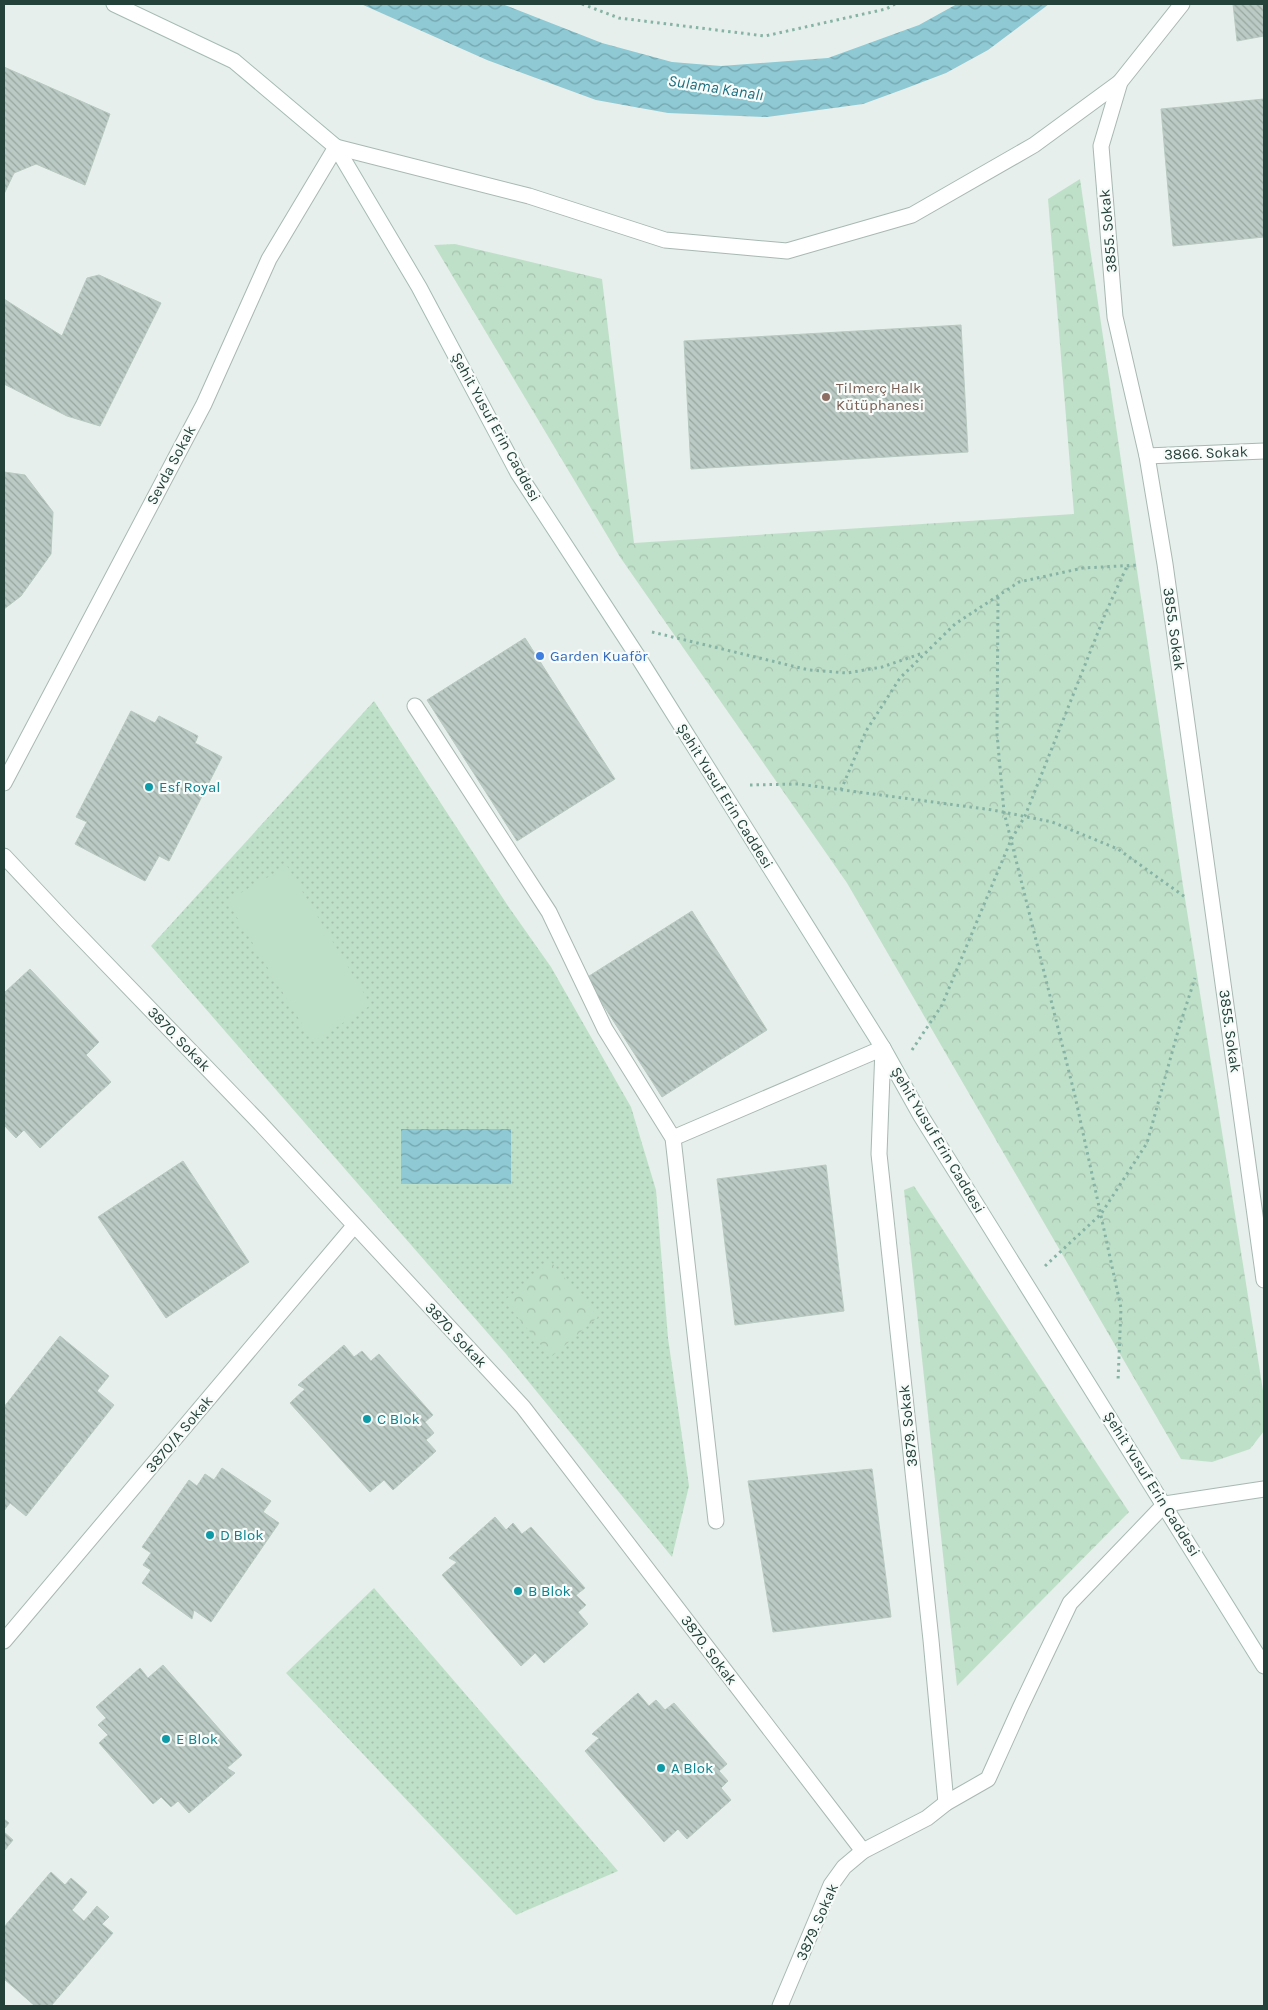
<svg xmlns="http://www.w3.org/2000/svg" width="1268" height="2010" viewBox="0 0 1268 2010" font-family="Karla,sans-serif">
	<defs>
		<pattern id="grass-dots" width="8" height="8" patternUnits="userSpaceOnUse" patternTransform="scale(1.25)"><rect width="8" height="8" fill="#bfe0c8"/><path d="M2 2h.1M6 6h.1" fill="none" stroke="#a4c1ad" stroke-width="1.8" stroke-linecap="round"/></pattern>
		<pattern id="park-crowns" width="20" height="18" patternUnits="userSpaceOnUse" patternTransform="scale(1.25)"><rect width="20" height="18" fill="#bfe0c8"/><path d="M2 6a3 3 0 1 1 6 0M12 15a3 3 0 1 1 6 0" fill="none" stroke="#a4c1ad"/></pattern>
		<pattern id="water-waves" width="16" height="10" patternUnits="userSpaceOnUse" patternTransform="scale(1.25)"><rect width="16" height="10" fill="#8ec9d4"/><path d="M0 5q4-4 8 0t8 0" fill="none" stroke="#74a5ad"/></pattern>
		<pattern id="building-back-hatch" width="6" height="6" patternUnits="userSpaceOnUse" patternTransform="scale(1.25)"><rect width="6" height="6" fill="#bbcac4"/><path d="M-1 5l2 2M0 0l6 6M5-1l2 2" fill="none" stroke="#98a6a0"/></pattern>
	</defs>
	<rect width="100%" height="100%" fill="#e6efeb"/>
	<g fill="url(#grass-dots)">
		<polygon points="374,701 508,906 551,967 631,1107 656,1190 668,1338 689,1486 672,1557 506,1354 151,946"/>
		<polygon points="374,1588 618,1871 516,1915 286,1673"/>
	</g>
	<g fill="url(#park-crowns)">
		<polygon points="1080,179 1183,886 1264,1397 1264,1431 1250,1449 1212,1462 1181,1459 847,883 620,557 434,245 455,244 602,279 634,543 1074,514 1048,199"/>
		<polygon points="914,1186 1129,1512 957,1686 904,1190"/>
		<polygon points="551,1262 598,1317 551,1357 504,1301"/>
	</g>
	<polygon fill="#bfe0c8" points="287,866 371,1005 313,1042 227,901"/>
	<g fill="url(#water-waves)">
		<polygon points="361,4 502,4 602,43 672,62 721,66 828,58 919,25 957,4 1049,4 988,50 946,73 904,89 863,104 767,117 668,113 596,100 487,60"/>
		<rect x="401" y="1129" width="110" height="55"/>
	</g>
	<g fill="url(#building-back-hatch)" stroke="#b8c9c2">
		<polygon points="1233,4 1264,4 1264,36 1237,41"/>
		<polygon points="4,67 110,114 85,185 36,164 14,173 4,194"/>
		<polygon points="1264,99 1264,237 1173,246 1161,109"/>
		<polygon points="99,275 161,303 100,426 67,416 4,384 4,299 62,336 87,278"/>
		<polygon points="961,325 968,452 691,469 684,341"/>
		<polygon points="4,472 25,475 53,512 51,554 21,596 4,609"/>
		<polygon points="525,638 615,779 517,841 427,700"/>
		<polygon points="131,711 155,723 159,716 198,736 195,743 222,757 169,861 159,856 145,881 75,844 87,822 76,817"/>
		<polygon points="692,911 767,1030 662,1097 586,978"/>
		<polygon points="30,969 99,1042 86,1055 111,1082 40,1148 24,1130 16,1138 4,1125 4,993"/>
		<polygon points="183,1161 249,1262 166,1318 98,1217"/>
		<polygon points="826,1165 844,1311 735,1325 717,1179"/>
		<polygon points="60,1336 109,1376 97,1391 114,1405 26,1516 10,1503 4,1511 4,1407"/>
		<polygon points="344,1345 354,1357 362,1351 371,1361 379,1354 433,1415 425,1422 434,1433 426,1440 436,1451 393,1490 384,1480 370,1492 290,1403 305,1389 298,1385"/>
		<polygon points="222,1468 271,1501 263,1512 279,1523 211,1622 194,1610 192,1619 142,1583 151,1570 143,1565 151,1553 142,1547 189,1480 197,1486 205,1474 214,1480"/>
		<polygon points="872,1469 891,1617 773,1632 748,1481"/>
		<polygon points="495,1517 506,1530 513,1523 522,1534 531,1527 585,1588 576,1595 586,1605 578,1612 588,1624 544,1663 535,1653 521,1666 442,1575 457,1562 449,1558"/>
		<polygon points="163,1665 242,1755 227,1768 235,1773 189,1813 178,1801 171,1807 161,1797 153,1804 99,1743 108,1735 98,1725 106,1718 96,1707 140,1668 148,1678"/>
		<polygon points="638,1693 649,1706 656,1700 665,1710 674,1703 727,1764 719,1771 728,1781 721,1788 731,1800 687,1839 678,1829 664,1842 585,1751 599,1738 592,1734"/>
		<polygon points="4,1819 9,1823 4,1829"/>
		<polygon points="4,1832 13,1840 4,1851"/>
		<polygon points="51,1872 65,1885 71,1878 87,1892 72,1910 84,1921 97,1906 109,1917 102,1924 113,1933 51,2006 35,2006 4,1979 4,1927"/>
	</g>
	<g fill="none" stroke-linecap="round" stroke-linejoin="round">
		<g stroke="#a8b8b2" stroke-width="17">
			<g id="lane">
				<polyline points="415,706 549,912 605,1029 673,1138 716,1521"/>
				<polyline points="673,1138 883,1048"/>
			</g>
		</g>
		<g stroke="#a8b8b2" stroke-width="17">
			<g id="street">
				<polyline points="1182,4 1120,82 1101,146 1115,317 1147,456 1165,564 1264,1280"/>
				<polyline points="1147,456 1264,451"/>
				<polyline points="4,783 204,404 269,259 336,147 529,196 665,240 787,251 912,215 1034,145 1120,82"/>
				<polyline points="4,856 66,922 259,1122 523,1407 863,1851"/>
				<polyline points="883,1048 879,1154 931,1640 946,1803"/>
				<polyline points="4,1641 354,1226"/>
				<polyline points="780,2006 831,1885 844,1867 863,1851 927,1818 946,1803 988,1779 1020,1708 1070,1603 1165,1504 1264,1489"/>
			</g>
		</g>
		<g stroke="#a4bbb3" stroke-width="17">
			<polyline id="secondary" points="114,4 234,61 336,147 419,287 518,473 640,660 883,1048 921,1116 1264,1666"/>
		</g>
		<g stroke="#86b3a5" stroke-width="3" stroke-dasharray="2.5 4" stroke-linecap="butt">
			<polyline points="582,4 619,18 765,36 886,9 895,4"/>
			<polyline points="998,597 997,734 1004,812 1075,1096 1121,1308 1118,1381"/>
			<polyline points="652,632 809,670 847,673 882,667 923,653"/>
			<polyline points="750,785 798,784 993,810 1052,822 1118,849 1185,897"/>
			<polyline points="841,790 866,731 900,678 955,624 1019,582 1083,568 1139,565"/>
			<polyline points="912,1050 942,1005 1011,840 1025,816 1106,612 1127,566"/>
			<polyline points="1045,1266 1101,1214 1147,1143 1178,1031 1195,978"/>
		</g>
		<use href="#lane" stroke="#fff" stroke-width="15"/>
		<use href="#street" stroke="#fff" stroke-width="15"/>
		<use href="#secondary" stroke="#fff" stroke-width="15"/>
	</g>
	<circle fill="#8d6e63" stroke="#f7fbf9" stroke-width="2" cx="826" cy="397" r="5"/>
	<circle fill="#3f7fe0" stroke="#f7fbf9" stroke-width="2" cx="540" cy="656" r="5"/>
	<g fill="#0f9aa8" stroke="#f7fbf9" stroke-width="2">
		<circle cx="149" cy="787" r="5"/>
		<circle cx="367" cy="1419" r="5"/>
		<circle cx="210" cy="1535" r="5"/>
		<circle cx="518" cy="1591" r="5"/>
		<circle cx="166" cy="1739" r="5"/>
		<circle cx="661" cy="1768" r="5"/>
	</g>
	<g text-anchor="middle" stroke-width="4.5" stroke-linejoin="round" paint-order="stroke">
		<g font-size="15" fill="#24423a" stroke="#f7fbf9">
			<text transform="translate(1108 231) rotate(-95)" y="5">3855. Sokak</text>
			<text transform="translate(496 427) rotate(61)" y="5">Şehit Yusuf Erin Caddesi</text>
			<text transform="translate(1206 453) rotate(-2)" y="5">3866. Sokak</text>
			<text transform="translate(171 465) rotate(-62)" y="5">Sevda Sokak</text>
			<text transform="translate(1174 629) rotate(82)" y="5">3855. Sokak</text>
			<text transform="translate(725 796) rotate(58)" y="5">Şehit Yusuf Erin Caddesi</text>
			<text transform="translate(1230 1031) rotate(82)" y="5">3855. Sokak</text>
			<text transform="translate(179 1039) rotate(46)" y="5">3870. Sokak</text>
			<text transform="translate(938 1140) rotate(59)" y="5">Şehit Yusuf Erin Caddesi</text>
			<text transform="translate(456 1335) rotate(47)" y="5">3870. Sokak</text>
			<text transform="translate(908 1426) rotate(-96)" y="5">3879. Sokak</text>
			<text transform="translate(179 1434) rotate(-50)" y="5">3870/A Sokak</text>
			<text transform="translate(1152 1484) rotate(58)" y="5">Şehit Yusuf Erin Caddesi</text>
			<text transform="translate(709 1650) rotate(53)" y="5">3870. Sokak</text>
			<text transform="translate(817 1922) rotate(-66)" y="5">3879. Sokak</text>
		</g>
		<g font-size="15" fill="#785e54" stroke="#f7fbf9" text-anchor="start">
			<text x="836" y="393">Tilmerç Halk<tspan x="836" dy="17">Kütüphanesi</tspan></text>
		</g>
		<g font-size="15" fill="#366cbe" stroke="#f7fbf9" text-anchor="start">
			<text x="550" y="661">Garden Kuaför</text>
		</g>
		<g font-size="15" fill="#0d838f" stroke="#f7fbf9" text-anchor="start">
			<text x="159" y="792">Esf Royal</text>
			<text x="377" y="1424">C Blok</text>
			<text x="220" y="1540">D Blok</text>
			<text x="528" y="1596">B Blok</text>
			<text x="176" y="1744">E Blok</text>
			<text x="671" y="1773">A Blok</text>
		</g>
		<g font-size="16" font-style="italic" fill="#1c6f80" stroke="#f7fbf9">
			<text transform="translate(716 87) rotate(9)" y="6">Sulama Kanalı</text>
		</g>
	</g>
	<rect width="1268" height="2010" fill="none" stroke="#24423a" stroke-width="10"/>
</svg>
